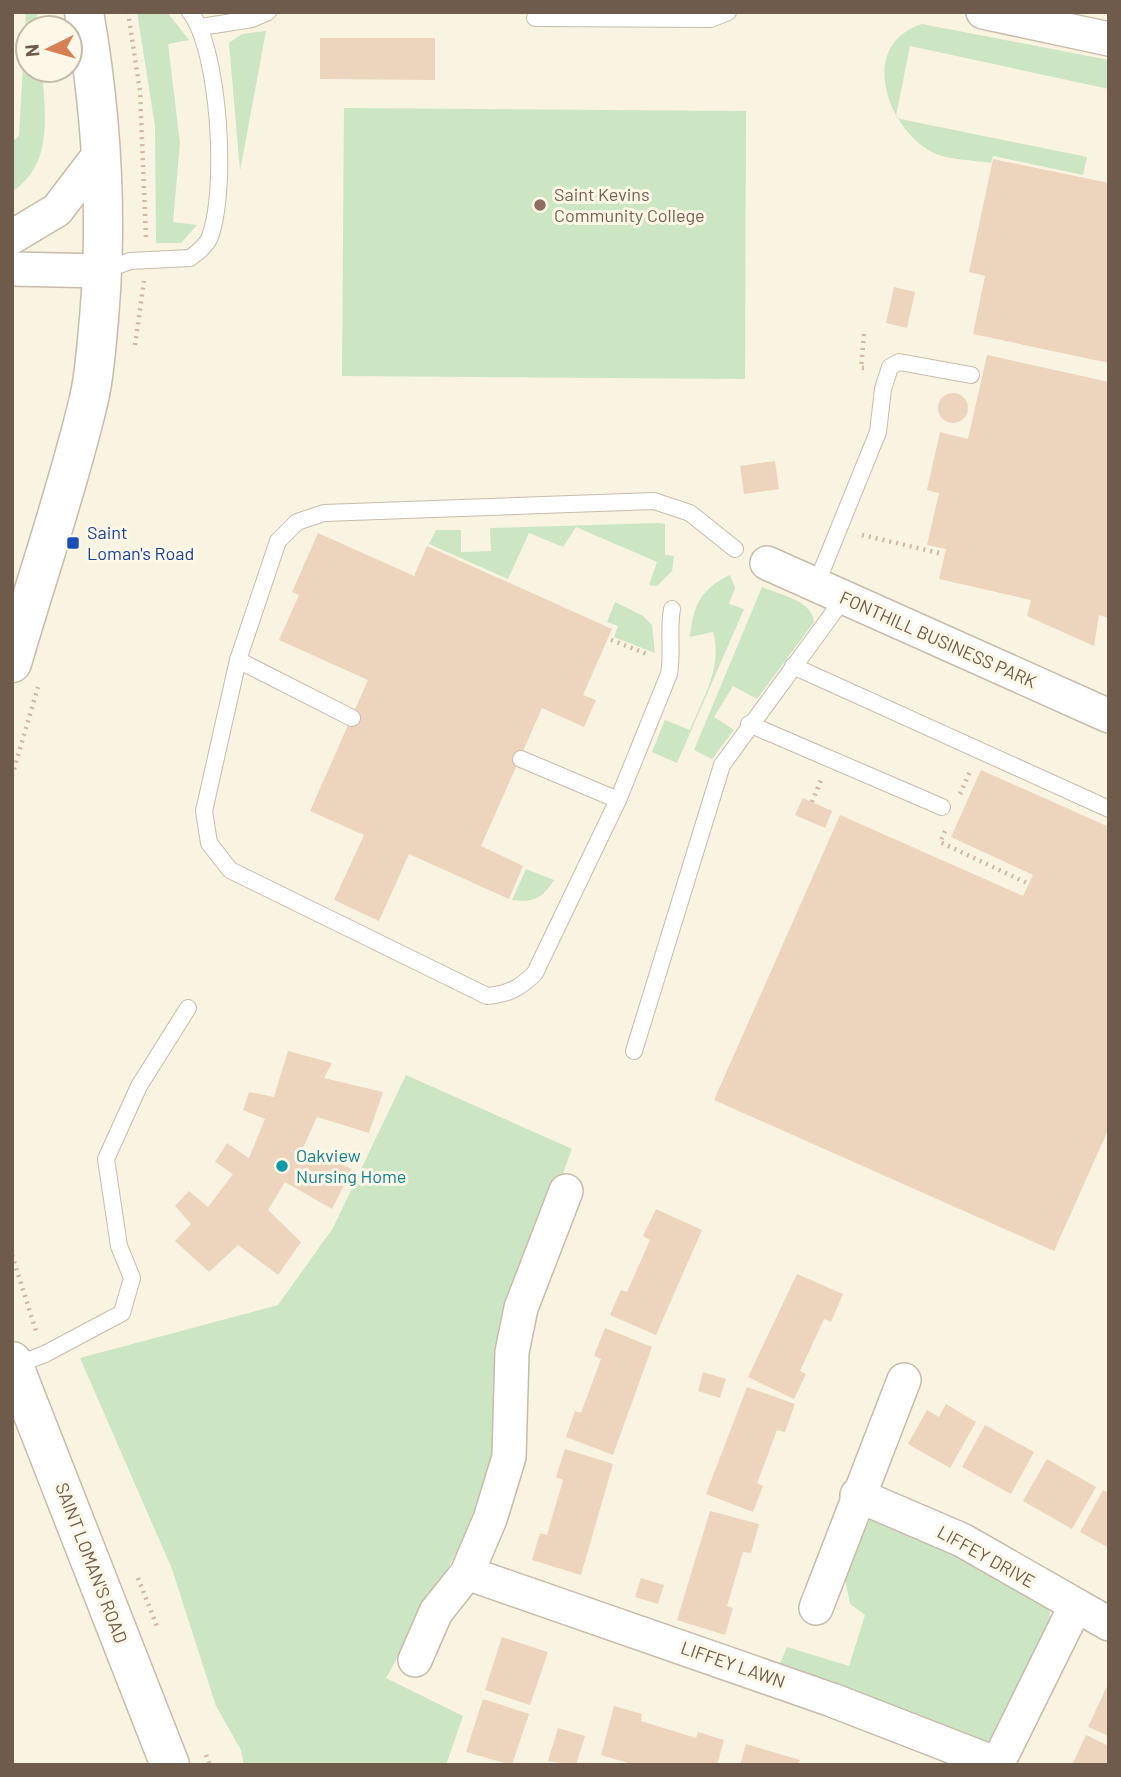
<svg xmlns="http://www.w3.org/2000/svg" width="1121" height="1777" viewBox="0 0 1121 1777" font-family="Barlow,sans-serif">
	<rect width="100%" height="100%" fill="#f9f3e2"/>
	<g fill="#cce5c2">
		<path d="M26 12H37L38 28H28V70H42C45 114 54 164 12 192V142L19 136Z"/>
		<polygon points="137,12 167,12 189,40 168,44 180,143 173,222 197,225 181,243 156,243 155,126"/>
		<path d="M922 24 1109 60V89L910 46 896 116 900 119 1087 157 1083 175 993 156 991 163C974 160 947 160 932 152 887 128 857 45 922 24Z"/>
		<polygon points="266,31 240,171 229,43 242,34"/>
		<polygon points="344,108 746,111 745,379 342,376"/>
		<polygon points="658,523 665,524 665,555 674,556 672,571 657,586 649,585 657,562 576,527 563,547 529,533 508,579 429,544 436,530 461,530 461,552 491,551 490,528"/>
		<path d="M730 575 735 588 729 604 744 609 677 763 652 752 665 720 690 730C703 697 723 667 713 632L690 637C693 606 701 588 730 575Z"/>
		<path d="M762 587C780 595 812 600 814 622L757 699 733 686 714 717 734 730 712 759 694 750Z"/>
		<polygon points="615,602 643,616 652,625 655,653 614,637 618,626 607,622"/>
		<path d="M526 869 554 880C543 898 533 903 512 900Z"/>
		<polygon points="406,1075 572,1149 496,1354 494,1448 465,1537 386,1678 463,1716 446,1765 244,1765 241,1750 216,1706 172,1569 80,1358 278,1305 333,1228"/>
		<polygon points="873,1519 954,1545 1042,1599 1050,1612 1049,1627 992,1741 979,1742 777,1671 787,1647 849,1666 865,1615 850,1604 845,1579 859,1527"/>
	</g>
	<g fill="#ecd5bc">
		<polygon points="320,38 435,38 435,80 320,79"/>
		<polygon points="993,159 1109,183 1109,363 973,334 985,276 969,272"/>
		<polygon points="894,287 915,292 907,328 886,323"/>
		<polygon points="987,355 1109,382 1109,618 1099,615 1094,646 1027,616 1031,600 939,579 946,549 927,545 939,493 927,490 940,432 968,439"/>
		<circle cx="953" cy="408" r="15"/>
		<polygon points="775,461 779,489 744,494 740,466"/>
		<polygon points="318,533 414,576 427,546 612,629 583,695 596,700 584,727 542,708 481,846 523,866 509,899 409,854 379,921 334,900 364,835 310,811 368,680 279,640 299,595 292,592"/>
		<polygon points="981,770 1109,827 1109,1128 1054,1251 714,1100 840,815 1023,896 1033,875 951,837"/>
		<polygon points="803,798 832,811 825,828 795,815"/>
		<polygon points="288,1051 332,1063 324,1078 383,1092 369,1133 317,1117 303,1148 352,1169 332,1209 285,1182 268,1210 301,1242 278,1275 238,1245 209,1272 175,1241 191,1224 175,1206 189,1191 208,1207 233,1174 215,1162 227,1143 249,1158 265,1119 243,1110 249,1092 274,1097"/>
		<polygon points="656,1209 702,1230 656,1335 610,1315 621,1290 627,1292 650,1240 643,1236"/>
		<polygon points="797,1274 843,1294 831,1322 824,1319 800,1371 806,1374 794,1399 748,1377"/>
		<polygon points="605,1328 652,1347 613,1455 566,1437 575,1411 581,1413 601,1359 594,1356"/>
		<polygon points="703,1372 726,1379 720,1398 698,1391"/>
		<polygon points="747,1387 795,1404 785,1432 777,1430 767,1457 757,1483 763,1486 753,1512 706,1494"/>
		<polygon points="946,1404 976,1422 950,1468 908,1444 927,1410 939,1417"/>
		<polygon points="985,1425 1034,1452 1011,1494 962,1467"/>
		<polygon points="565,1449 613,1464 581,1575 532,1560 540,1533 547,1535 563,1480 556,1477"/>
		<polygon points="1047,1459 1096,1487 1072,1529 1023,1501"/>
		<polygon points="1103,1490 1109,1493 1109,1548 1080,1532"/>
		<polygon points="710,1511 759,1524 751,1553 743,1552 727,1606 733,1608 725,1635 677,1620"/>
		<polygon points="641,1578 664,1585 658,1604 635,1597"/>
		<polygon points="502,1637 548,1652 530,1705 485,1690"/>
		<polygon points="1109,1682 1109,1736 1088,1727"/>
		<polygon points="483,1699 529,1714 512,1765 466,1752"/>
		<polygon points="614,1706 642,1714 641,1721 696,1738 698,1732 724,1740 717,1765 635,1765 601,1755"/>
		<polygon points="558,1728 585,1736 576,1765 548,1761"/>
		<polygon points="1086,1735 1109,1746 1109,1765 1072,1765"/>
		<polygon points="746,1744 800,1760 798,1765 740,1765"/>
	</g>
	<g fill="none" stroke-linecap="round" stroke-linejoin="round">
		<g stroke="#c8bbaa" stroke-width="18">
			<g id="service">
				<polyline points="535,18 711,19 728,12"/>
				<polyline points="201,27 252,19 268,12"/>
				<path d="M103 271 130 261 190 258C197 253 205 247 209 239 228 194 220 50 190 12"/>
				<polyline points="816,585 878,432 883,389 890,367 899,362 971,375"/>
				<path d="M672 609C668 632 673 652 669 674L618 800 535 973C520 988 509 994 487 996L230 870 209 843 204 811 238 660 278 541 297 522 324 513 654 501 690 513 735 549"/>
				<polyline points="238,660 352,718"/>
				<polyline points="793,666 1109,809"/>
				<polyline points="749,724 942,807"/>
				<polyline points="521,759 618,800"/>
				<polyline points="634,1051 722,765 844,598"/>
				<polyline points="14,1366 45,1354 122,1313 132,1278 119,1246 106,1159 139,1086 188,1008"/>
			</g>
		</g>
		<g stroke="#c8bbaa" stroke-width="36">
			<g id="minor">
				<polyline points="983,12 1109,39"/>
				<polyline points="12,237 57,210 102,151"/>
				<polyline points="12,269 103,271"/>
				<polyline points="767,563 1109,716"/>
				<polyline points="857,1495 962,1540 1109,1624"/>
				<polyline points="467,1573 832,1700 997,1764"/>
				<polyline points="816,1608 904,1380"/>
				<polyline points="415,1660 436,1612 467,1573 490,1519 509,1457 512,1352 521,1308 566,1191"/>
				<polyline points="997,1765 1075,1607"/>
			</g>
		</g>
		<g stroke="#c8bbaa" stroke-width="41">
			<g id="tertiary">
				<path d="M12 663C37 577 67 491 88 403 95 376 96 347 99 319 108 215 102 115 84 12"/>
				<polyline points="12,1361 170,1765"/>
			</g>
		</g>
		<g stroke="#d0b8a0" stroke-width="4.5" stroke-dasharray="2 5" stroke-linecap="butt">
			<polyline points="128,12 140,91 146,238"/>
			<polyline points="864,334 861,368 866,368"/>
			<polyline points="135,345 144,281"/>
			<polyline points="862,535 939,553"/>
			<polyline points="611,640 647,654"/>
			<polyline points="12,776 38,687"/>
			<polyline points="960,794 971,769"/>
			<polyline points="812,802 821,780"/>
			<polyline points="945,831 940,842 1029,884"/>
			<polyline points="12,1255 37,1334"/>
			<polyline points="138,1578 158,1629"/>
			<polyline points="206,1755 210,1765"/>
		</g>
		<use href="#service" stroke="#fff" stroke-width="16"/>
		<use href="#minor" stroke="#fff" stroke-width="33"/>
		<use href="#tertiary" stroke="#fff" stroke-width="38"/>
	</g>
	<circle fill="#8d6e63" stroke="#fdf7e7" stroke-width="2.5" cx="540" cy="205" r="7"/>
	<rect fill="#1a4fb4" stroke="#fdf7e7" stroke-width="2.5" x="66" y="536" width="14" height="14" rx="3.5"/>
	<circle fill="#0f9aa8" stroke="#fdf7e7" stroke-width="2.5" cx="282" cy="1166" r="7"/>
	<g text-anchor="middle" stroke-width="6" stroke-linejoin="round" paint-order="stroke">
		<g font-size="18" fill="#785e54" stroke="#fdf7e7" text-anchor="start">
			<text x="554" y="201">Saint Kevins<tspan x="554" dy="21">Community College</tspan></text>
		</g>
		<g font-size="18" fill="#164399" stroke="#fdf7e7" text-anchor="start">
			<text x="87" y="539">Saint<tspan x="87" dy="21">Loman's Road</tspan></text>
		</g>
		<g font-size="18" fill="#6e5b4b" stroke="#fdf7e7">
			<text transform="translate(938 640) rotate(24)" y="6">FONTHILL BUSINESS PARK</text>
			<text transform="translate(986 1557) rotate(29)" y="6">LIFFEY DRIVE</text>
			<text transform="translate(91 1563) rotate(69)" y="6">SAINT LOMAN'S ROAD</text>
			<text transform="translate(733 1665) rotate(19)" y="6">LIFFEY LAWN</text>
		</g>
		<g font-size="18" fill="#0d838f" stroke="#fdf7e7" text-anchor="start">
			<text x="296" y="1162">Oakview<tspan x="296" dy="21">Nursing Home</tspan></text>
		</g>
	</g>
	<rect width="1121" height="1777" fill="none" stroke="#6e5b4b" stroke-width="28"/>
	<g transform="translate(49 49) rotate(265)"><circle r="33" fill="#fdf7e7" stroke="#c4b9a9" stroke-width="2"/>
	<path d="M0-5L12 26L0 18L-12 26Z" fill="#d78053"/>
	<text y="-10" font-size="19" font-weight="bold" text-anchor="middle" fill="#6e5b4b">N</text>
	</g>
</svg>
